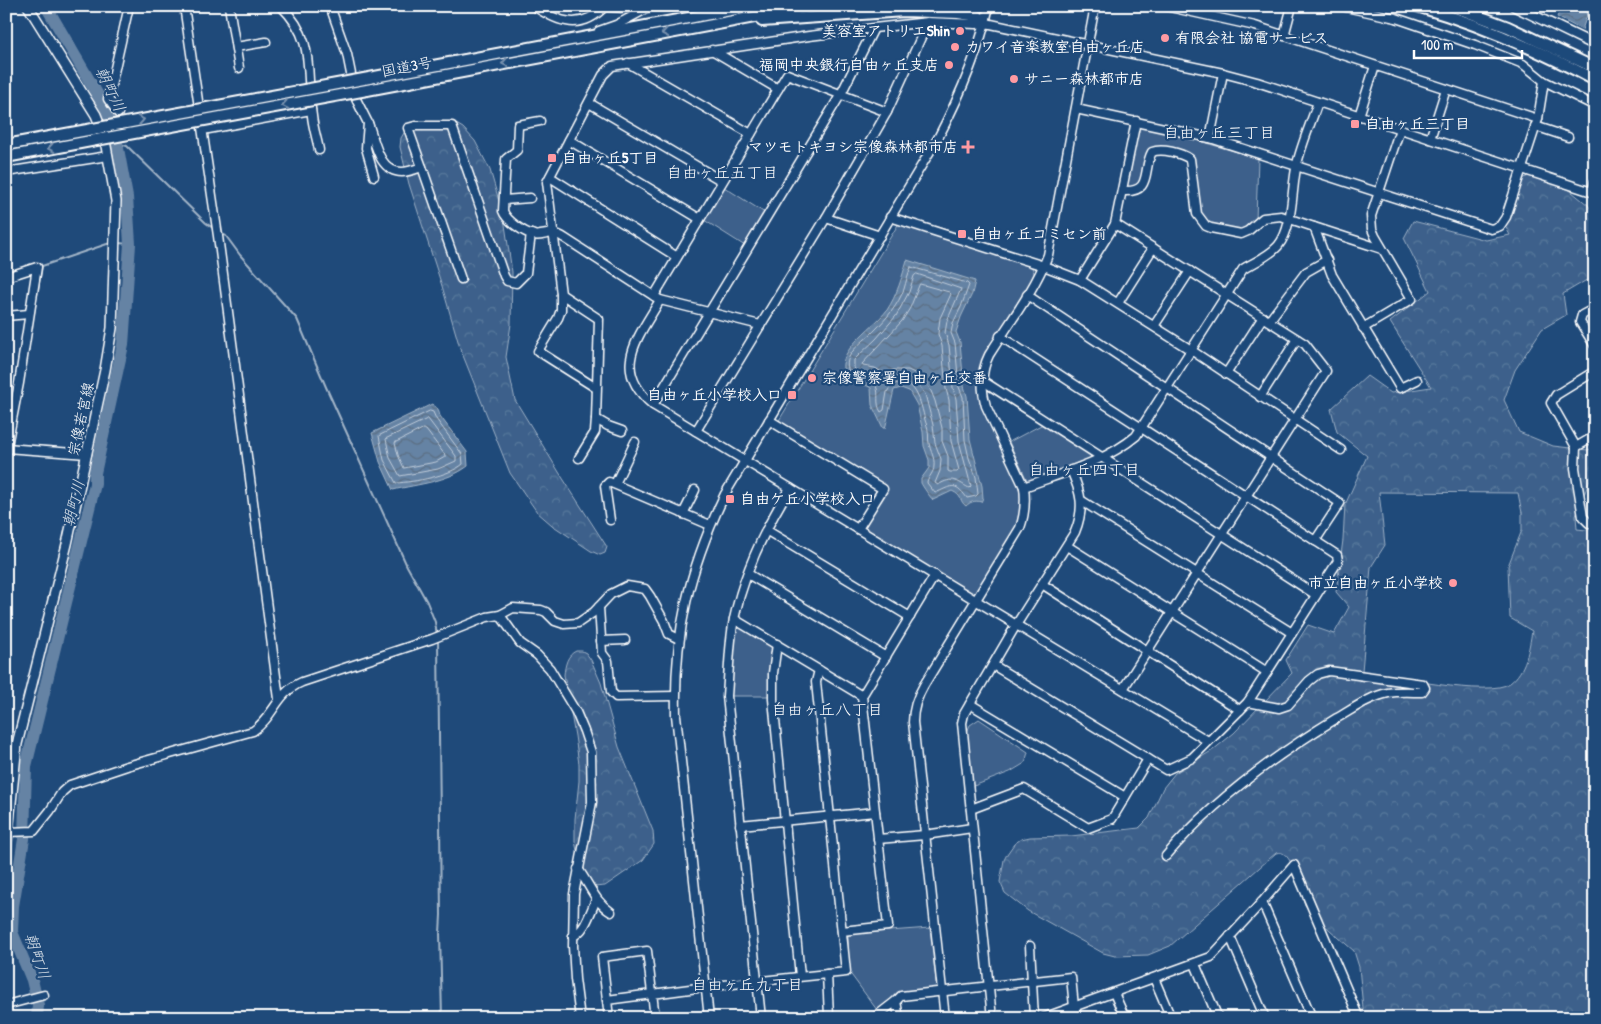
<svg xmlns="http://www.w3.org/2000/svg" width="1601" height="1024" viewBox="0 0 1601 1024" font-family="'Patrick Hand','Klee One',sans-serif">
	<defs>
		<pattern id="forest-crowns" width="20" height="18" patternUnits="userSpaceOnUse" patternTransform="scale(1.25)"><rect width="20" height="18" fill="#3c618b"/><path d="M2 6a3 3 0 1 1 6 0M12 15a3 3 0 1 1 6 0" fill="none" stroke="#59799c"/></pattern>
		<pattern id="water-waves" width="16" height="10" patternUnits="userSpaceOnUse" patternTransform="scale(1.25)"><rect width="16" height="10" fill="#6583a4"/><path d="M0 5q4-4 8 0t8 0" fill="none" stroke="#5b6d81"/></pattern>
	</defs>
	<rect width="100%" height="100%" fill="#1f4a7a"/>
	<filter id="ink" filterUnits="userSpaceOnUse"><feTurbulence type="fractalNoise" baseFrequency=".02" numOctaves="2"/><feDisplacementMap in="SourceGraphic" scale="10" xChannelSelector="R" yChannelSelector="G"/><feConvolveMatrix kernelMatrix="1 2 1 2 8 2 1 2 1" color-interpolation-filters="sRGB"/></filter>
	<g filter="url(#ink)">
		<g fill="url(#forest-crowns)" stroke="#9eb0c5" fill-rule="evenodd">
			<polygon points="447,123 458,125 463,128 475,141 490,170 504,218 512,272 511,324 506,357 515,400 562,477 607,547 605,553 600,555 591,551 552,525 537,512 510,473 460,348 442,286 409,184 400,147 401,138 408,126"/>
			<path d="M1533 174 1561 183 1588 205 1595 215V278L1585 281 1563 294 1566 315 1542 329 1515 370 1504 400 1519 432 1553 446 1588 450 1595 447V466L1576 516 1577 529 1595 531V1018H1364L1359 967 1354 951 1314 916 1305 905 1290 861C1286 855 1283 851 1276 853L1170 946 1148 955 1115 956 1103 953 1028 911 1005 893 1000 882 1004 860 1007 854 1014 844 1021 839 1030 837 1071 836 1139 828 1149 818 1163 788 1175 773 1213 750 1234 733 1292 673 1286 660 1308 625 1334 634 1349 607 1336 592 1343 540 1345 505 1367 456 1337 432 1331 409 1367 376 1391 393 1431 387 1390 322 1430 291 1404 238 1413 221 1486 240 1510 235 1501 219C1504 199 1513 181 1533 174ZM1379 492 1518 493 1522 513V530L1508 566 1510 618 1532 631C1529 649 1526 671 1510 683 1490 698 1389 676 1362 671L1371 567 1385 545Z"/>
			<path d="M576 651H582L586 653 591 660 601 683 619 747 653 831 654 844 643 860 605 886 594 887 589 885 583 880 575 841V819L579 781V764L575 736 564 675C565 665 567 655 576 651Z"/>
		</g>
		<g fill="#3c618b" stroke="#9eb0c5">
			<polygon points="1140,124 1258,158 1256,220 1242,231 1209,224 1199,212 1194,160 1191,154 1158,147 1148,152 1144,177 1136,187 1130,189 1127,186"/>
			<polygon points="724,187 765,213 745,246 704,220"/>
			<polygon points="899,223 1031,265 1034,273 1031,281 987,352 980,369 979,384 980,402 1022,491 1023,506 1017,526 974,595 863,527 887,489 778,422"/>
			<polygon points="1043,424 1091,455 1090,458 1030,481 1027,480 1009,442"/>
			<polygon points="739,625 772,645 769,696 731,696 731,678 736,626"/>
			<polygon points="979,719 1028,752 1025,763 1010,772 971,787 965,737 970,725"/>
			<polygon points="930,928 937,990 900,993 877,1010 849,972 848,934"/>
		</g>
		<g fill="url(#water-waves)" stroke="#a3b5c8">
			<polygon points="1562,6 1590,6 1582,30 1557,17"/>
			<path d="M907 260 975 281 972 294 961 317 956 332 960 342 964 386 967 396 970 439 982 486 983 498 981 502C975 500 970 502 966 506 959 501 963 496 952 491L933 500C930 497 923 487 921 483V479L929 468V460L924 446 923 432 917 405 909 391 901 388 894 390 886 425 885 428H883L872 405 871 388C863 382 853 386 847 378 829 354 874 328 887 310 897 295 902 277 907 260Z"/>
			<path d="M432 404 438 409 440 416 467 452 468 466C447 482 418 484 393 490L380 462 372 433Z"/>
		</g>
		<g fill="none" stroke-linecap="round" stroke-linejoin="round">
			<g stroke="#c1cddb" stroke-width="1">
				<path d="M911 267 967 283 969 285 961 307 953 323 951 333 955 343 959 387 963 397 965 440 969 458 976 477 978 494 976 496 967 498C954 480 951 487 935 493L927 483C928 477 934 473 934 466 935 457 930 451 929 443 928 439 929 435 928 431 928 427 926 424 925 420 921 404 915 372 891 386L887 392 884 410 881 412C875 403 880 394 876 386 870 374 852 384 848 369 843 353 866 340 875 330 887 318 898 305 904 289 906 282 908 274 911 267Z"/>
				<path d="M917 274 961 289 947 321 945 333 949 345 953 388 956 399 959 441 971 486 969 488C956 481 953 476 938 485L935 483 940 471 941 459 935 443 933 425 925 394 917 383 908 377H894L882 384 873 375 858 372 854 368V360L858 356 876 339 896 316 909 292 914 276Z"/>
				<polygon points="920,284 949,292 951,294 940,318 938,334 942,346 946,389 949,400 951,441 959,470 957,472 950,472 948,471 948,456 942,441 942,428 935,401 931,391 925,381 919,375 908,370 894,370 884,373 875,368 863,366 862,364 902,321 910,308"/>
				<path d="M430 411 433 412 436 419 462 454 463 464C449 476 414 482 396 483L384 460 379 436Z"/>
				<polygon points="428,419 456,456 456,461 438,469 400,476 390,458 386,439"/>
				<polygon points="423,429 426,430 445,455 445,457 436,462 404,468 398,455 395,443"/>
			</g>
			<g stroke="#a3b5c8" stroke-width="2">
				<polyline points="117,143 127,146 206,223 214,229"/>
				<polyline points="220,233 226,236 240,255 297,319 326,387 407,566 427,602 435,622 437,636"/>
				<polyline points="118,243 130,244"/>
				<polyline points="34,313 42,266 110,243"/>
				<polyline points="6,473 10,451"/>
				<polyline points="438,640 441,915 440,933 442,1018"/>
			</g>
			<polyline stroke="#6583a4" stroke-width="12" points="37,1018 38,1005 32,980 12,932 13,906 24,839 26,766 95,484 95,473 123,345 130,244 127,197 117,143 106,109 46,6"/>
			<g stroke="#fff" stroke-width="11">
				<g id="minor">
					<polyline points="184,6 218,236 279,699"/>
					<polyline points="229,6 239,68"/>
					<path d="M281 6C317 41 305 72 312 116 313 127 317 139 319 150"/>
					<polyline points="330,6 347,54 356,99 368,123 366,148 374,176"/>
					<path d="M534 6C559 23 582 31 605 6"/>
					<polyline points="1165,6 1255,26 1538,119"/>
					<polyline points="1341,6 1396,18 1475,45 1523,64 1544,81 1595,106"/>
					<polyline points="1594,6 1592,13 1595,14"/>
					<polyline points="599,31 616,25 650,7"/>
					<polyline points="1284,36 1292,6"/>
					<polyline points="236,47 266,42"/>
					<polyline points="712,50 778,89"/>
					<polyline points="628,63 751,134"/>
					<polyline points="589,103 722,181"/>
					<polyline points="1076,109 1210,138 1491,229 1500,226 1506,217 1538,119 1544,81"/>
					<polyline points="118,113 108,99 129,6"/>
					<polyline points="1359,116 1375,66"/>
					<path d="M540 121 518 125 517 150 506 159 503 211C506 220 524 233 534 235 541 237 548 232 555 234 558 234 563 237 566 239L660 300 760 325"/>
					<path d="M368 123C375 140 378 172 402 172 408 172 416 169 422 167L408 128 415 126H452L504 276 507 281 516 283 526 273 531 234"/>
					<polyline points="1535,126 1568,137"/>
					<polyline points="203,130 311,110"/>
					<polyline points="1210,138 1223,73"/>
					<polyline points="1430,139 1446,89"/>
					<polyline points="569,140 700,219"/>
					<polyline points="422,167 461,279"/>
					<polyline points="6,172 108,156"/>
					<polyline points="550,177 677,257"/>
					<path d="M1123 191C1153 193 1142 170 1152 152 1162 148 1181 153 1190 159L1197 214 1206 226 1211 228 1241 234 1248 231 1263 218 1281 216 1314 227 1332 275 1400 388 1417 380"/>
					<polyline points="1592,192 1595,181"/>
					<polyline points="504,200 530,198"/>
					<polyline points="890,217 1044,266 1080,280 1191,350 1341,450"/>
					<polyline points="826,218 880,236"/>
					<polyline points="1115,224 1305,344 1326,371 1123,689"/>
					<polyline points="1314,227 1382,249"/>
					<polyline points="6,277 37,267 19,383 6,451"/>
					<polyline points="1080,280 1115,224 1136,121"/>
					<polyline points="561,294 561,310 558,318 538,351 596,388"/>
					<polyline points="1027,295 1340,503 1315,541"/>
					<polyline points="654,296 787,74 887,112"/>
					<path d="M660 300C638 338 610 369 653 405L1208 741"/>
					<polyline points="1118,303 1153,248"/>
					<polyline points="1595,308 1582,315 1580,322 1595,346"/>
					<polyline points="6,316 29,314"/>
					<polyline points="1269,321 1306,272 1327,260"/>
					<polyline points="1154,326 1190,271"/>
					<polyline points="1363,328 1412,299 1375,236 1372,229 1371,216 1400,129"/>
					<polyline points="1226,374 1263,317"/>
					<polyline points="983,381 1316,595"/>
					<polyline points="1260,397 1297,339"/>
					<polyline points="653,405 841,94 874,28"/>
					<polyline points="769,420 883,489 858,529"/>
					<polyline points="622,431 608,426 596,419 599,319 561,294 547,182 603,75 612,66 809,36 874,28 928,22 976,24 986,23 1223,73 1257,82 1595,193"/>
					<polyline points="696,431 826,218 887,112 928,22"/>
					<polyline points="1576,447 1595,436"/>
					<polyline points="6,448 87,454"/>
					<polyline points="579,458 595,432 596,419"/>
					<polyline points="615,484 635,442"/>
					<path d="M1024 487C1062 473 1105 462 1136 436L1243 269C1255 262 1269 256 1278 246 1294 227 1291 188 1297 164 1302 143 1311 123 1318 102"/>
					<polyline points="1082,501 1292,633"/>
					<polyline points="683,514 695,490"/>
					<polyline points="610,520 605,486 609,482 710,525"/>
					<polyline points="1589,523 1583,517 1575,468 1576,447 1551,403 1556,395 1595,371"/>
					<polyline points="766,530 910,617"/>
					<polyline points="1067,546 1267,672"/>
					<polyline points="748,574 886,657"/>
					<polyline points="1042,584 1240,710"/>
					<polyline points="599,607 602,653 608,661 611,692 616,697 675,696"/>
					<polyline points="500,615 520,643 537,655 550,669 576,712 584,731 591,752 592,802 574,894 573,946 575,979 580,1018"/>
					<polyline points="734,619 862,696"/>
					<polyline points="601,641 625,640"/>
					<polyline points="777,644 773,673 773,699 800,976"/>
					<polyline points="993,665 1148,759"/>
					<polyline points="970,704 1125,797"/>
					<polyline points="971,809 1024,789 1088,828 1112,819 1148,759 1166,770 1192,758 1248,702 1338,561 1337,555 1000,336"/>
					<polyline points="740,825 875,812"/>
					<path d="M8 832 34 831 50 811 62 792 70 785 127 766 253 731C274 717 276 693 302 682L432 639 487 617 500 615 513 608 541 610 546 612 555 621 564 624 578 623 594 612 611 594 627 586 645 589 650 596 664 621 669 634 679 639"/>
					<polyline points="878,839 925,835 972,828"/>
					<path d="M1166 856C1212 801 1276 755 1337 718 1353 709 1369 697 1388 693 1399 691 1411 692 1422 692L1425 688 1423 684 1329 671 1318 674 1309 681 1288 705 1279 708 1248 702"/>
					<path d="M578 869C590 885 594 901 611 912"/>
					<polyline points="1262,902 1312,1018"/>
					<polyline points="842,931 888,926 862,696 935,575"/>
					<path d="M573 936C585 932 591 910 596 900"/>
					<polyline points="1230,936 1265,1018"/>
					<polyline points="1030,946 1034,1018"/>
					<polyline points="1195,964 1218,1018"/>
					<polyline points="827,974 829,1016 828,1018"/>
					<polyline points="1154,978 1171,1018"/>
					<polyline points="1114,993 1125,1018"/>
					<polyline points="607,1000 602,957 647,951 655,1018"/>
					<polyline points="6,1005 44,995"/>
					<polyline points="609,1018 607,1000 705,987 846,972 816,682 819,670"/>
					<path d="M709 1018 676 715C674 632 689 569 725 494L938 138C960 96 979 52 989 6"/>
					<path d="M761 1018 727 696C729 671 729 644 734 619 744 572 765 528 790 488"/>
					<polyline points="874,1018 896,1001"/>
					<polyline points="899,1018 896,1001 901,996 1071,977 1074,1007 1078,1018"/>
					<path d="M945 1018 913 722C913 708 917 697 924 685L1020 528C1025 514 1026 503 1024 487L986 406C981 389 981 371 989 355 1009 323 1034 291 1048 255L1095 6"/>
					<path d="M992 1018 962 723 964 714 1016 625 1075 532C1085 507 1081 493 1071 470"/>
					<polyline points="1043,1018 1211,957 1262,902 1294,865 1359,1018"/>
				</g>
			</g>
			<g stroke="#fff" stroke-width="12">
				<g id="major">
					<polyline points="605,6 632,8 652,6"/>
					<polyline points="1514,6 1595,45"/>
					<polyline points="6,852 17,744 67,544 105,370 112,328 116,201 104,135 96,115 28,6"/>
				</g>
			</g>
			<g stroke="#fff" stroke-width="14">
				<g id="highway">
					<path d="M1417 6C1479 24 1538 50 1595 80"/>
					<polyline points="1452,6 1508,27 1595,68"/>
					<polyline points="762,21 904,11 958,13 978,16 986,23"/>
					<polyline points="364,79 752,6"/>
					<polyline points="367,90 813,6"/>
					<polyline points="6,145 93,129"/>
					<polyline points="6,157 96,140"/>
				</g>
			</g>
			<use href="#minor" stroke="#1f4a7a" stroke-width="8"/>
			<use href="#major" stroke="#1f4a7a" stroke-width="9"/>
			<use href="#highway" stroke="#1f4a7a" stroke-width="10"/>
			<g stroke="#fff" stroke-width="14" stroke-linecap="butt">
				<g id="highway-bridge">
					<polyline points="93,129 364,79"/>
					<polyline points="96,140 367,90"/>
				</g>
			</g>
			<use href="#highway-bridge" stroke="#1f4a7a" stroke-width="10"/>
		</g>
		<defs><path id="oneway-chevron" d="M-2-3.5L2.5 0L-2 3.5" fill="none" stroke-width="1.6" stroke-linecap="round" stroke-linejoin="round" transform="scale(1.25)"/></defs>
		<g stroke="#7992af">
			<use href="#oneway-chevron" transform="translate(665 33) rotate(170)"/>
			<use href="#oneway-chevron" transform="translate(505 63) rotate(169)"/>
			<use href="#oneway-chevron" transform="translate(285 105) rotate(169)"/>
			<use href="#oneway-chevron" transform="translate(141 120) rotate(-11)"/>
			<use href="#oneway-chevron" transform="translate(51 148) rotate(169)"/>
		</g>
	</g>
	<g fill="#ff9aa2" stroke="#1f4a7a" stroke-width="2">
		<circle cx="960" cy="31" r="5"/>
		<circle cx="1165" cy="38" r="5"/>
		<circle cx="955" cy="47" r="5"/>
		<circle cx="949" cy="65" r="5"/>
		<circle cx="1014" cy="79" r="5"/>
		<rect x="1350" y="119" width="10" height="10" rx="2.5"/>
		<path d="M965.5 139.5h5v5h5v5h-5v5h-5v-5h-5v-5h5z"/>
		<rect x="547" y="153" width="10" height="10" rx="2.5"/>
		<rect x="957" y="229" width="10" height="10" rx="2.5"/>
		<circle cx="812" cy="378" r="5"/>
		<rect x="787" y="390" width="10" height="10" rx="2.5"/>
		<rect x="725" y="494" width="10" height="10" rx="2.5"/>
		<circle cx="1453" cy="583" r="5"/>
	</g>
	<g text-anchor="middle" stroke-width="4.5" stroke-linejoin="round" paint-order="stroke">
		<g font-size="15" font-weight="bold" fill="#fff" stroke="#1f4a7a" text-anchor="start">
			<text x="950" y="36" text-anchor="end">美容室アトリエShin</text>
			<text x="1175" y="43">有限会社 協電サービス</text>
			<text x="965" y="52">カワイ音楽教室自由ヶ丘店</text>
			<text x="939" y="70" text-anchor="end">福岡中央銀行自由ヶ丘支店</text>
			<text x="1024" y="84">サニー森林都市店</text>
			<text x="1365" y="129">自由ヶ丘三丁目</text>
			<text x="958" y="152" text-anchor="end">マツモトキヨシ宗像森林都市店</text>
			<text x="562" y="163">自由ヶ丘5丁目</text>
			<text x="972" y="239">自由ヶ丘コミセン前</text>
			<text x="822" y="383">宗像警察署自由ヶ丘交番</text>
			<text x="782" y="400" text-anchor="end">自由ヶ丘小学校入口</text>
			<text x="740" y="504">自由ケ丘小学校入口</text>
			<text x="1443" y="588" text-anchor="end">市立自由ヶ丘小学校</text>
		</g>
		<g font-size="15" fill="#fff" stroke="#1f4a7a">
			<text transform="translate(407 67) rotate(-11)" y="5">国道3号</text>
			<text transform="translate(81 419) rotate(-78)" y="5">宗像若宮線</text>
		</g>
		<g font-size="16" font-style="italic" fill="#d8e0e8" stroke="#1f4a7a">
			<text transform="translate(111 89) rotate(64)" y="6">朝町川</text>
			<text transform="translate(73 503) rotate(-76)" y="6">朝町川</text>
			<text transform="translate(38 956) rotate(71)" y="6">朝町川</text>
		</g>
		<g font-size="16" fill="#fff" stroke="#1f4a7a">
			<text x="1219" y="138">自由ヶ丘三丁目</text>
			<text x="722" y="178">自由ヶ丘五丁目</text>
			<text x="1084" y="475">自由ヶ丘四丁目</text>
			<text x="827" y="715">自由ヶ丘八丁目</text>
			<text x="747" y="990">自由ヶ丘九丁目</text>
		</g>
	</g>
	<rect width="1601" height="1024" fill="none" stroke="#1f4a7a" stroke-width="25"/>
	<rect x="12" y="12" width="1576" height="999" fill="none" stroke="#fff" stroke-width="2" filter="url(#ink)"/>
	<path d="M1414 50v8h108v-8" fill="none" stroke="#ffffff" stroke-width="2.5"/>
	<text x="1421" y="50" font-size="15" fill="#ffffff" stroke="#1f4a7a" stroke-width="4" paint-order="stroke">100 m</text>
</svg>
